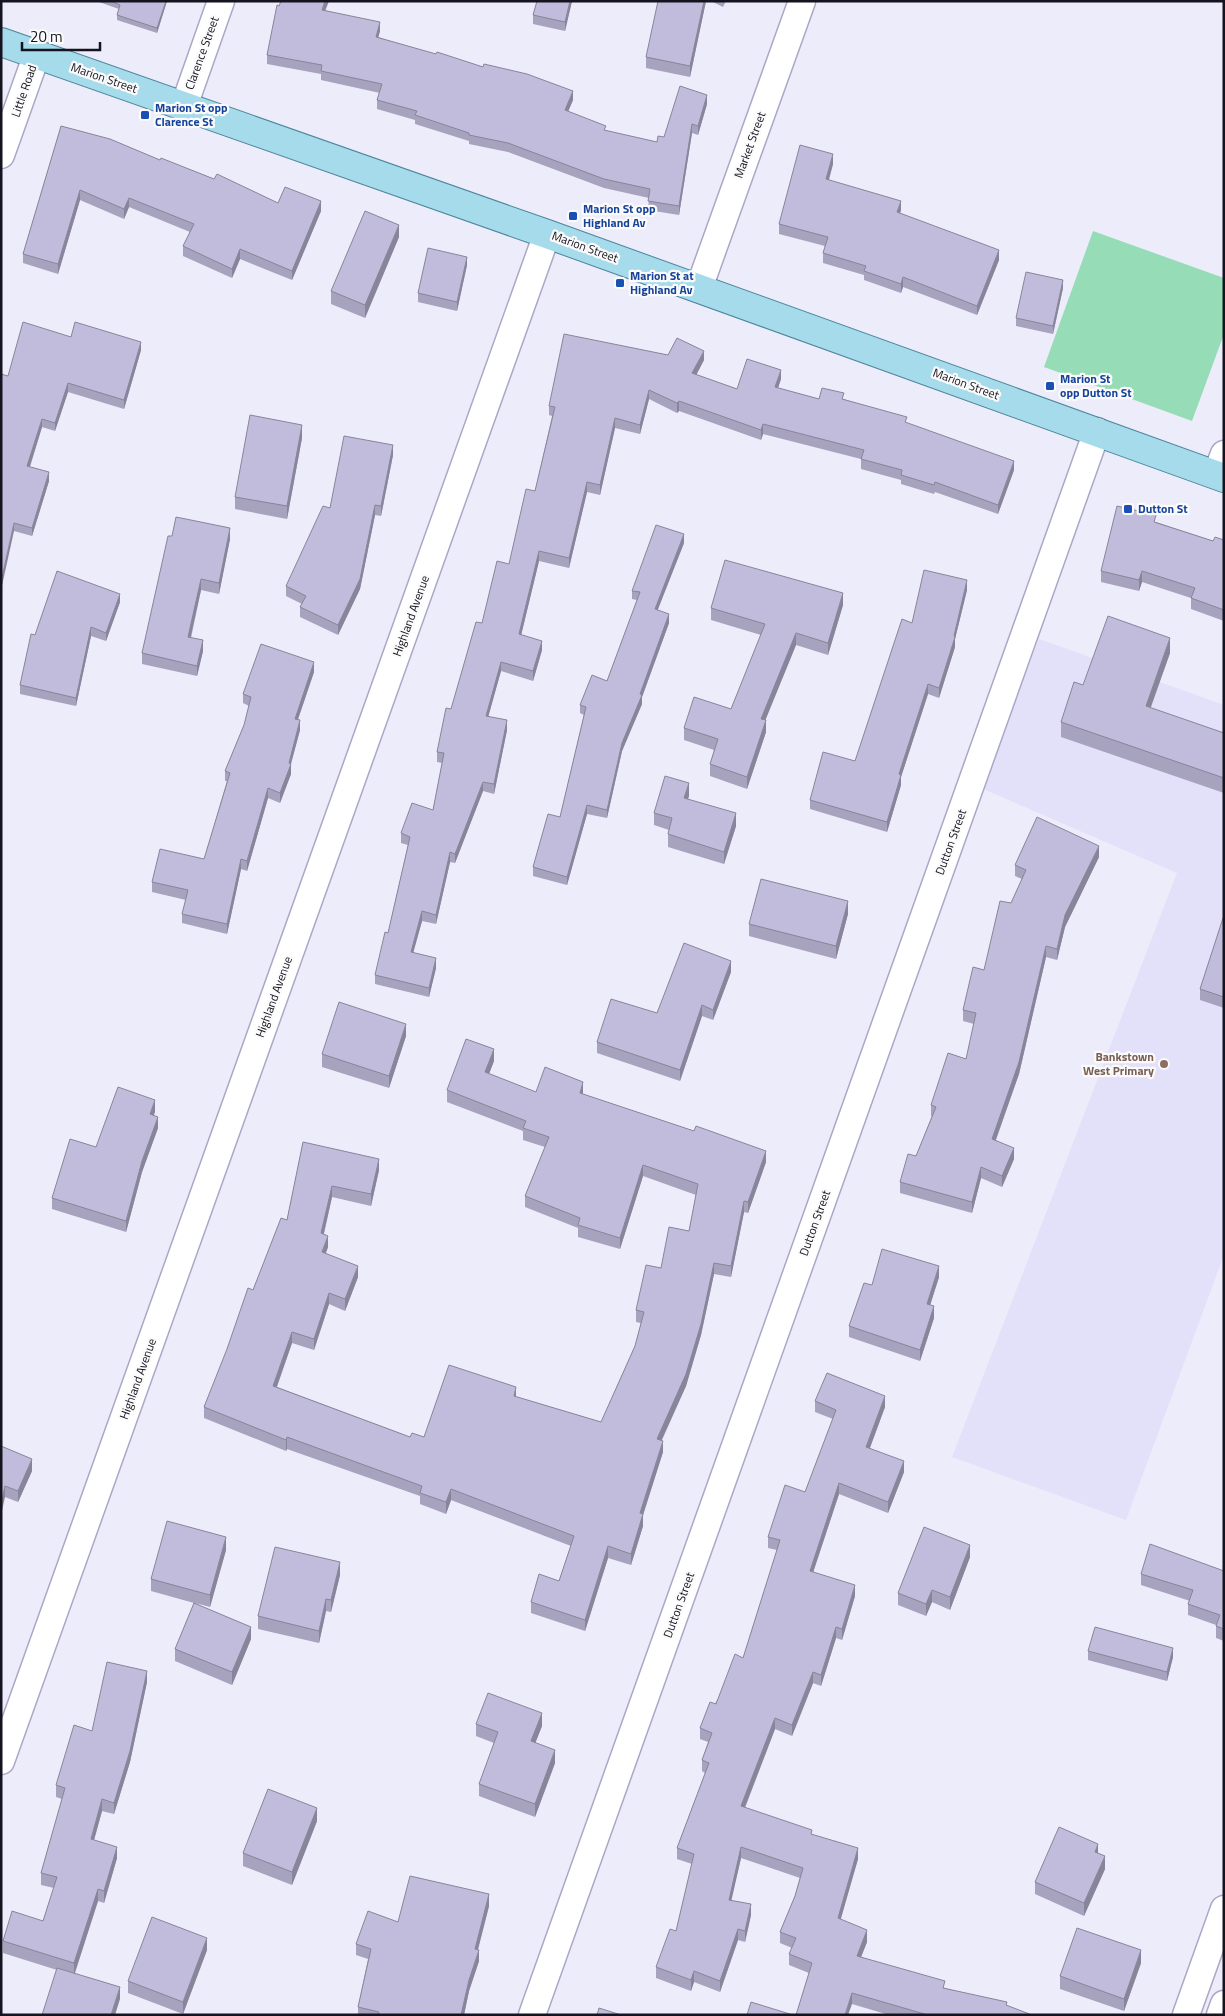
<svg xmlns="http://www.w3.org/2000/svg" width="1225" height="2016" viewBox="0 0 1225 2016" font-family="'Titillium Web',sans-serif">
	<rect width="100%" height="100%" fill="#edecfa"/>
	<polygon fill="#e3e0f9" points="1039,639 1224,705 1224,1255 1126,1520 952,1457 1177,873 981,788"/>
	<polygon fill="#96ddb7" points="1093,231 1224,278 1224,334 1192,421 1044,367"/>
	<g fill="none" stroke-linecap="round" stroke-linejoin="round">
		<g stroke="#aba7c7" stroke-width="29">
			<g id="minor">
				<polyline points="184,106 221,1"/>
				<polyline points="1,155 37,54"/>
				<polyline points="699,288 802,1"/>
				<polyline points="1216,475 1224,454"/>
				<polyline points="1,1761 547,234"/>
				<polyline points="532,2015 1097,431"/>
				<polyline points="1186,2015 1224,1909"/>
				<polyline points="1220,2015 1224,2004"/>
			</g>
		</g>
		<g stroke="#4c859a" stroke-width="30">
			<polyline id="major" points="1,42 547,234 1224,478"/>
		</g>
		<use href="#minor" stroke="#fff" stroke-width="26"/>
		<use href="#major" stroke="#a5dbeb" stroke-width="28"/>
	</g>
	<g fill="#a7a2bd">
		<polygon points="96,1 167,1 157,33 117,20 117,15 119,9"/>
		<polygon points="537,1 572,1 565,31 533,24 533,15"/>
		<polygon points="706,1 690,77 646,68 646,57"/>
		<polygon points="711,1 726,1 723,7"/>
		<polygon points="279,6 325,10 380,31 378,37 573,100 568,111 606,131 657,142 707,104 698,135 692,133 679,215 648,210 649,198 604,188 508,152 469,144 469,141 415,124 415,120 377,109 377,100 380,93 321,80 321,74 267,64 267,55"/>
		<polygon points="61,126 214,179 278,203 321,211 292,280 240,259 232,278 183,256 183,246 190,232 129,207 124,219 80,200 58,274 23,263 23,254"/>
		<polygon points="833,164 829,180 901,210 900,213 999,260 977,315 903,287 901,293 864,280 864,275 823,263 823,253 825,246 779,234 779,224"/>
		<polygon points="399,237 365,318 331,304 331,291"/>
		<polygon points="467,265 457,311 418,302 418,293"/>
		<polygon points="1063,288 1053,334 1016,326 1016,318"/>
		<polygon points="71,337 141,350 124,409 68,392 55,431 42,427 30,467 49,481 32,536 14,531 8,376"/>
		<polygon points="668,355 704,360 696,375 737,389 781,379 778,388 819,399 844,399 907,423 1014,470 998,514 935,492 934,494 901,484 901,480 861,469 861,459 763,434 761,440 679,411 677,413 649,399 640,434 615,428 600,495 587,492 569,568 539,561 521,635 542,650 533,681 501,671 488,716 507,730 494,794 483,791 455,863 450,862 436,924 422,921 413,952 436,968 429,997 375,984 375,975 388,933 408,845 401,843 401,833 433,810 442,763 437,762 437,752 451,709 482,623 509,564 535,491 552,416 549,415 549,406"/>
		<polygon points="302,438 287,519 235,509 235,497"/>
		<polygon points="393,455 381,516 375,515 360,589 338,635 300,617 300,607 302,604 286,596 286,586 330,508"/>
		<polygon points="1156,522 1213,541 1224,540 1224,621 1191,609 1191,598 1142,582 1139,591 1101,582 1101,571"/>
		<polygon points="172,536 230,539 219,594 201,590 191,638 203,651 197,676 142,664 142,653"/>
		<polygon points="684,543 657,610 669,623 642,697 642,704 622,751 607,818 587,814 567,885 533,876 533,867 560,817 584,715 580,713 580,705 607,681 637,600 632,599 632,591"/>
		<polygon points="967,590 955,639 955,647 939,698 928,694 901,777 901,785 887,832 810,809 810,800 855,761 912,623"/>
		<polygon points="120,602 106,641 91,636 76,706 20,694 20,685 35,635"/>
		<polygon points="843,605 828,655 796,645 765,720 766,732 747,789 710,776 710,764 714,750 684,740 684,728 731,709 761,635 711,620 711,608"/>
		<polygon points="1170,653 1150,708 1224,733 1224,793 1061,737 1061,722 1083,685"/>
		<polygon points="314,672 298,719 300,730 291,764 291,774 280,803 268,798 247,871 241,869 227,934 182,923 182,914 186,900 152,892 152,882 204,859 227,781 225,781 225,771 244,725 249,706 243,703 243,694"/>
		<polygon points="689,796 688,799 736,826 724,864 668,847 668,834 669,830 654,825 654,813"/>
		<polygon points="1099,857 1065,927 1057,960 1046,957 1019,1074 996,1140 1014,1159 1002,1187 981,1178 972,1213 900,1193 900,1182 916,1156 932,1116 931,1116 931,1105 966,1059 974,1024 963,1021 963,1010 984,970 1011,903 1022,879 1015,876 1015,865"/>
		<polygon points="848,914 836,959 749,936 749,924"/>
		<polygon points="1224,918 1224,1008 1200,1000 1200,989"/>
		<polygon points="731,972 713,1020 702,1016 680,1081 597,1053 597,1042 657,1013"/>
		<polygon points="406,1036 389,1088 322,1067 322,1054"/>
		<polygon points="494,1061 489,1074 536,1092 583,1094 766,1162 748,1213 744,1212 731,1277 714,1274 701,1335 686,1386 662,1440 663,1452 643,1515 643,1526 631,1565 608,1558 585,1631 531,1613 531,1602 559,1581 571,1546 451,1500 446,1514 420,1504 420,1496 287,1449 286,1451 204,1418 204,1407 253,1290 287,1220 303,1142 379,1170 371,1206 332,1197 324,1234 328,1247 326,1253 358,1277 345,1311 329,1304 314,1350 292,1343 277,1387 410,1437 424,1437 516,1397 601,1422 635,1346 641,1323 636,1322 636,1310 661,1268 689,1231 696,1195 643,1176 620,1249 578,1237 578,1228 525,1207 525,1196 545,1147 523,1140 523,1131 447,1102 447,1090"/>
		<polygon points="155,1112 153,1115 158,1128 142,1172 126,1232 52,1209 52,1198 96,1147"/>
		<polygon points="939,1277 930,1305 934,1318 920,1361 849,1337 849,1326 872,1285"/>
		<polygon points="815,1401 885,1407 870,1448 904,1472 888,1513 839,1494 813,1572 855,1596 842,1640 836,1638 821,1686 813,1683 792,1736 775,1729 745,1808 812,1834 858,1859 840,1919 867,1942 861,1957 945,1988 1007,2006 1032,2015 889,2015 852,2004 809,1973 789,1965 789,1954 792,1948 780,1943 780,1932 795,1896 800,1878 741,1858 731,1900 751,1915 745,1942 738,1940 720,1992 694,1982 691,1991 656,1978 656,1967 676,1931 692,1864 677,1859 677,1848 705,1773 702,1771 702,1760 708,1742 700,1739 700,1728 743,1658 777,1550 768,1548 768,1537 805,1492 833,1419 815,1412"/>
		<polygon points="1,1446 32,1471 18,1502 5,1497"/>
		<polygon points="226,1550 210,1607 195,1603 251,1639 232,1685 175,1661 175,1649 194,1603 151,1591 151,1579"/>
		<polygon points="970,1557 950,1610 932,1602 926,1616 898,1605 898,1593"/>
		<polygon points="1224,1571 1224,1641 1216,1638 1216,1625 1188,1615 1188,1604 1190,1601 1141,1585 1141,1574"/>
		<polygon points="340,1575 331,1612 326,1611 319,1643 258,1629 258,1616"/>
		<polygon points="1088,1651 1173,1657 1167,1681 1088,1660"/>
		<polygon points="147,1682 130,1762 114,1814 102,1811 94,1840 117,1858 104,1903 98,1901 75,1973 120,1999 57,1970 3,1953 3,1941 43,1921 54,1888 41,1885 41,1873 62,1799 56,1797 56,1785 92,1731"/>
		<polygon points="476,1724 542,1726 535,1743 555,1763 535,1817 479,1796 479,1784 494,1743 476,1736"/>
		<polygon points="317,1821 292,1885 243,1866 243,1853"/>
		<polygon points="1105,1869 1084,1916 1035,1894 1035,1882"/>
		<polygon points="489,1906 478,1950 479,1961 469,1991 464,2015 358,2015 358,2007 368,1959 356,1955 356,1944 398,1922"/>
		<polygon points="207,1950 183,2014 128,1993 128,1981"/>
		<polygon points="1141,1963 1124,2011 1060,1989 1060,1976"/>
	</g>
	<g fill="#88849a">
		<polygon points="166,1 167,1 157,33 157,28"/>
		<polygon points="325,1 329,1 322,19 322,10"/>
		<polygon points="570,1 572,1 565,31 565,22"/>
		<polygon points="704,1 706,1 690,77 690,66"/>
		<polygon points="380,22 380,31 376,46 376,37"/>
		<polygon points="573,91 573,100 565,119 565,110"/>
		<polygon points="707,95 707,104 698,135 698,126"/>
		<polygon points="692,124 692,133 679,215 679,206"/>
		<polygon points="833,154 833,164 826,189 826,179"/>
		<polygon points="80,190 80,200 58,274 58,264"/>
		<polygon points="129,198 129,207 124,219 124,209"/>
		<polygon points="321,201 321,211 292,280 292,271"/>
		<polygon points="901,201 901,210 897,222 897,212"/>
		<polygon points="399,225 399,237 365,318 365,305"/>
		<polygon points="240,249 240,259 232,278 232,269"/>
		<polygon points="999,250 999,260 977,315 977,306"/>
		<polygon points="467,257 467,265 457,311 457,302"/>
		<polygon points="903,277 903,287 901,293 901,284"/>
		<polygon points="1063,280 1063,288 1053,334 1053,326"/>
		<polygon points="141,342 141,350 124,409 124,400"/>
		<polygon points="704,351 704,360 692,383 692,373"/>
		<polygon points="781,370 781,379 775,397 775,387"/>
		<polygon points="68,383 68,392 55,431 55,423"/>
		<polygon points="649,390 649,399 640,434 640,425"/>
		<polygon points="679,401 679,411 677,413 677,403"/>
		<polygon points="615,418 615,428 600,495 600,485"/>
		<polygon points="42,419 42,427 27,475 27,466"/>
		<polygon points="763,424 763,434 761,440 761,430"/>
		<polygon points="302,425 302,438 287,519 287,506"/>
		<polygon points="393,445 393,455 381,516 381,506"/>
		<polygon points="1014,461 1014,470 998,514 998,505"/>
		<polygon points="49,472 49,481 32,536 32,528"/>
		<polygon points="587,482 587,492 569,568 569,558"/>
		<polygon points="375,505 375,515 360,589 338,635 338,625"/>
		<polygon points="14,523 14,531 1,590 1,582"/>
		<polygon points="230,528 230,539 219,594 219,583"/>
		<polygon points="684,534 684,543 655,617 655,609"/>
		<polygon points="539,551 539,561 519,644 519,634"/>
		<polygon points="1142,571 1142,582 1139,591 1139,580"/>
		<polygon points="201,579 201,590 188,648 188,637"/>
		<polygon points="967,580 967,590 955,639 955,647 939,698 939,688 954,636"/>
		<polygon points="843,593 843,605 828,655 828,643"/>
		<polygon points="120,594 120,602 106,641 106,633"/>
		<polygon points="669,614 669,623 642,697 642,704 622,751 607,818 607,810 622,743"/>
		<polygon points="91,627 91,636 76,706 76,698"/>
		<polygon points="796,633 796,645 761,731 761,719"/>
		<polygon points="1170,638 1170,653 1146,721 1146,706"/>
		<polygon points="203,640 203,651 197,676 197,666"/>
		<polygon points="542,641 542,650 533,681 533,671"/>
		<polygon points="314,662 314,672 295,728 295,719"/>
		<polygon points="501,662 501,671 486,725 486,716"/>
		<polygon points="928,684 928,694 901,777 901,785 887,832 887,822 899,774"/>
		<polygon points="300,720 300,730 290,767 291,764 291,774 280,803 280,793 289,763"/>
		<polygon points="507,720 507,730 494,794 494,784"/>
		<polygon points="766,720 766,732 747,789 747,777"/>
		<polygon points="483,782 483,791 455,863 455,854"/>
		<polygon points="689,783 689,796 684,810 684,798"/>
		<polygon points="268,788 268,798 247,871 247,861"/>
		<polygon points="587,805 587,814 567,885 567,877"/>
		<polygon points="736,813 736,826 724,864 724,852"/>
		<polygon points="1099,846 1099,857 1065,927 1057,960 1057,949 1065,915"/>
		<polygon points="450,852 450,862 436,924 436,915"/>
		<polygon points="241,859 241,869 227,934 227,924"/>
		<polygon points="848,901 848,914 836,959 836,946"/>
		<polygon points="422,911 422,921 411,961 411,952"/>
		<polygon points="1046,946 1046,957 1019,1074 992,1150 992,1139"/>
		<polygon points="436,958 436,968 429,997 429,988"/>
		<polygon points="731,961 731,972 713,1020 713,1010"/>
		<polygon points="702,1005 702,1016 680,1081 680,1070"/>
		<polygon points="406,1024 406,1036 389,1088 389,1076"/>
		<polygon points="494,1049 494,1061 485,1084 485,1072"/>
		<polygon points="583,1082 583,1094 580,1093"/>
		<polygon points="155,1100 155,1112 150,1125 150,1114"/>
		<polygon points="158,1117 158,1128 142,1172 126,1232 126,1221 142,1161"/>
		<polygon points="1014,1148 1014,1159 1002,1187 1002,1176"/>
		<polygon points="766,1151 766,1162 748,1213 748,1202"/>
		<polygon points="379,1159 379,1170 371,1206 371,1194"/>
		<polygon points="643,1165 643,1176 620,1249 620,1238"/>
		<polygon points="981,1167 981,1178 972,1213 972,1202"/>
		<polygon points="332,1186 332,1197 321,1245 321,1233"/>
		<polygon points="744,1201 744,1212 731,1277 731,1266"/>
		<polygon points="328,1236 328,1247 322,1263 322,1252"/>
		<polygon points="714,1263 714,1274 701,1335 686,1386 657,1450 657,1439"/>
		<polygon points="358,1266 358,1277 345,1311 345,1299"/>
		<polygon points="939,1266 939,1277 927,1315 927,1304"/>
		<polygon points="329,1293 329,1304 314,1350 314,1339"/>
		<polygon points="934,1306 934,1318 920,1361 920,1350"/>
		<polygon points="292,1332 292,1343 273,1397 273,1386"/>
		<polygon points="516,1387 516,1398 514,1396"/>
		<polygon points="885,1396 885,1407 866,1458 866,1447"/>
		<polygon points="287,1437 287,1449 286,1451 286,1440"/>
		<polygon points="663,1441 663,1452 643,1515 643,1526 631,1565 631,1554 640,1513"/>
		<polygon points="32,1459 32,1471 18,1502 18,1491"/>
		<polygon points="904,1461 904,1472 888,1513 888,1502"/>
		<polygon points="839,1483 839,1494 810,1582 810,1571"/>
		<polygon points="5,1486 5,1497 1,1515 1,1504"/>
		<polygon points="451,1489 451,1500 446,1514 446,1502"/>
		<polygon points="226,1537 226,1550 210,1607 210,1595"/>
		<polygon points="970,1545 970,1557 950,1610 950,1597"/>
		<polygon points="608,1546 608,1558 585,1631 585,1620"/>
		<polygon points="340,1562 340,1575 331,1612 331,1600"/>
		<polygon points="855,1585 855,1596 842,1640 842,1629"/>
		<polygon points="932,1590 932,1602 926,1616 926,1604"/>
		<polygon points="326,1599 326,1611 319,1643 319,1631"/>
		<polygon points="251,1627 251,1639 232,1685 232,1672"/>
		<polygon points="836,1627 836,1638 821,1686 821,1675"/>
		<polygon points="1173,1648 1173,1657 1167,1681 1167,1672"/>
		<polygon points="147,1671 147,1682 130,1762 114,1814 114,1803"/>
		<polygon points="813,1672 813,1683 792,1736 792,1725"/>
		<polygon points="542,1713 542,1726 531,1754 531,1741"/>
		<polygon points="775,1718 775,1729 741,1817 741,1806"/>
		<polygon points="555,1750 555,1763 535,1817 535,1804"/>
		<polygon points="102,1799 102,1811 91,1851 91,1839"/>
		<polygon points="317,1808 317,1821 292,1885 292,1872"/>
		<polygon points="1098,1844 1098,1857 1095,1852"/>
		<polygon points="117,1847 117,1858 104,1903 104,1891"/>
		<polygon points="741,1847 741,1858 729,1911 729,1900"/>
		<polygon points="858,1848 858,1859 838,1929 838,1918"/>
		<polygon points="1105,1856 1105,1869 1084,1916 1084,1903"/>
		<polygon points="98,1889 98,1901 74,1975 74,1963"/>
		<polygon points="489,1894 489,1906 475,1960 475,1949"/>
		<polygon points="751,1904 751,1915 745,1942 745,1931"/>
		<polygon points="738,1929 738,1940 720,1992 720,1981"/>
		<polygon points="867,1930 867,1942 857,1967 857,1956"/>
		<polygon points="207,1938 207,1950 183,2014 183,2002"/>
		<polygon points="479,1950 479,1961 469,1991 464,2015 461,2015 469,1980"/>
		<polygon points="1141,1950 1141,1963 1124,2011 1124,1999"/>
		<polygon points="694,1971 694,1982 691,1991 691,1980"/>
		<polygon points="120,1987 120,1999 115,2015 111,2015"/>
		<polygon points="852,1993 852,2004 848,2015 845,2015"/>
	</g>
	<g fill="#c2bcdc" stroke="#88849a">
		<polygon points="111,1 166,1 157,28 117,15 120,5"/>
		<polygon points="281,1 325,1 322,10 380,22 376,37 436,54 437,52 483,67 484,64 527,74 573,91 565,110 606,126 604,130 657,142 658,136 664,137 680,86 707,95 698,126 692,124 679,206 648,201 650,189 604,179 508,143 469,135 469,133 415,115 417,111 377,100 382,84 321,71 322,65 267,55 277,5 279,6"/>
		<polygon points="537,1 570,1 565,22 533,15"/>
		<polygon points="658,1 704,1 690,66 646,57"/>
		<polygon points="61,126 110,139 160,160 161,158 214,179 217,174 278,203 285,187 321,201 292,271 240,249 232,269 183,246 194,224 129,198 124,209 80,190 58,264 23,254"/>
		<polygon points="800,145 833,154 826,179 901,201 897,212 999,250 977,306 903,277 901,284 864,271 866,266 823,253 828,237 779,224"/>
		<polygon points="365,211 399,225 365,305 331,291"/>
		<polygon points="428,248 467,257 457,302 418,293"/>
		<polygon points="1026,272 1063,280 1053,326 1016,318"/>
		<polygon points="23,322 71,337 75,322 141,342 124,400 68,383 55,423 42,419 27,466 49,472 32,528 14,523 1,582 1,374 8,376"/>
		<polygon points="564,334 668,355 677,338 704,351 692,373 737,389 747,359 781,370 775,387 819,399 822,388 844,393 842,399 907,417 905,422 1014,461 998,505 935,482 934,485 901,475 902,470 861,459 864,450 763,424 761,430 679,401 677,403 649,390 640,425 615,418 600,485 587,482 569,558 539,551 519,634 542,641 533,671 501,662 486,716 507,720 494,784 483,782 455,854 450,852 436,915 422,911 411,952 436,958 429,988 375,975 385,932 388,933 410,837 401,833 412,803 433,810 444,753 437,752 446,708 451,709 476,622 482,623 497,561 509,564 526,489 535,491 555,407 549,406"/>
		<polygon points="250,415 302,425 287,506 235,497"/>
		<polygon points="344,436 393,445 381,506 375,505 360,579 338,625 300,607 306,596 286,586 323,506 330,508"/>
		<polygon points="1117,506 1156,515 1154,522 1213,541 1215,537 1224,540 1224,610 1191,598 1195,588 1142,571 1139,580 1101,571"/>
		<polygon points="176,517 230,528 219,583 201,579 188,637 203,640 197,666 142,653 168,536 172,536"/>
		<polygon points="656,525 684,534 655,609 669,614 640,694 642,695 622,743 607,810 587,805 567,877 533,867 548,814 560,817 586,707 580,705 592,675 607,681 640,592 632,591"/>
		<polygon points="725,560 843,593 828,643 796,633 761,719 766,720 747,777 710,764 718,739 684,728 694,697 731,709 765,624 711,608"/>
		<polygon points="924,570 967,580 954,636 955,637 939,688 928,684 899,774 901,775 887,822 810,800 823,752 855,761 902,619 912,623"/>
		<polygon points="57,571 120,594 106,633 91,627 76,698 20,685 31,634 35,635"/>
		<polygon points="1108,616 1170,638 1146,706 1224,733 1224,778 1061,722 1074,682 1083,685"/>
		<polygon points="261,644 314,662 295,719 300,720 289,763 291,764 280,793 268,788 247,861 241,859 227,924 182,914 188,890 152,882 160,849 204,859 230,773 225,771 244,725 251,697 243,694"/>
		<polygon points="665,776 689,783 684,798 736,813 724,852 668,834 672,818 654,813"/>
		<polygon points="1037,817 1099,846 1065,915 1057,949 1046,946 1019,1062 992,1139 1014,1148 1002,1176 981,1167 972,1202 900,1182 908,1154 916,1156 936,1107 931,1105 948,1053 966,1059 976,1013 963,1010 973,967 984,970 1000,901 1011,903 1026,870 1015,865"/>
		<polygon points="761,879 848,901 836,946 749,924"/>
		<polygon points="1223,918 1224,918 1224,997 1200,989"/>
		<polygon points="684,943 731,961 713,1010 702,1005 680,1070 597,1042 611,999 657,1013"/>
		<polygon points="339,1002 406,1024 389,1076 322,1054"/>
		<polygon points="466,1039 494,1049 485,1072 536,1092 545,1067 583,1082 580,1093 694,1131 696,1126 766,1151 748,1202 744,1201 731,1266 714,1263 701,1324 686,1374 657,1439 663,1441 640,1513 643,1514 631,1554 608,1546 585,1620 531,1602 539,1574 559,1581 574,1536 451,1489 446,1502 420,1493 422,1486 287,1437 286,1440 204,1407 227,1349 248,1288 253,1290 281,1218 287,1220 303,1142 379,1159 371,1194 332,1186 321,1233 328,1236 322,1252 358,1266 345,1299 329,1293 314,1339 292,1332 273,1386 410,1437 412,1433 424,1437 449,1365 516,1387 514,1396 601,1422 635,1346 644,1312 636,1310 646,1265 661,1268 669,1227 689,1231 698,1184 643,1165 620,1238 578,1225 580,1218 525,1196 549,1137 523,1128 526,1121 447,1090"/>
		<polygon points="118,1087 155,1100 150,1114 158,1117 142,1161 126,1221 52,1198 70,1139 96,1147"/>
		<polygon points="882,1249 939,1266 927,1304 934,1306 920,1350 849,1326 864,1283 872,1285"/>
		<polygon points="827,1373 885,1396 866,1447 904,1461 888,1502 839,1483 810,1571 855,1585 842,1629 836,1627 821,1675 813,1672 792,1725 775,1718 741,1806 812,1830 811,1834 858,1848 838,1918 867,1930 857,1956 945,1981 943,1988 1007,2002 1006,2005 1032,2015 928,2015 852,1993 845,2015 796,2015 812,1963 789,1954 796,1938 780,1932 795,1896 803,1868 741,1847 729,1900 751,1904 745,1931 738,1929 720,1981 694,1971 691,1980 656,1967 670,1929 676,1931 694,1854 677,1848 709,1763 702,1760 712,1733 700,1728 710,1702 716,1704 735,1654 743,1658 780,1540 768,1537 785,1485 805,1492 836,1410 815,1401"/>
		<polygon points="1,1446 32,1459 18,1491 5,1486 1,1504"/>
		<polygon points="167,1521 226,1537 210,1595 151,1579"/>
		<polygon points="924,1527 970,1545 950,1597 932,1590 926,1604 898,1593"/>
		<polygon points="1150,1544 1224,1571 1224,1629 1216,1626 1220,1615 1188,1604 1193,1590 1141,1574"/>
		<polygon points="275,1547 340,1562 331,1600 326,1599 319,1631 258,1616"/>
		<polygon points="194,1603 251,1627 232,1672 175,1649"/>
		<polygon points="1095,1627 1173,1648 1167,1672 1088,1651"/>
		<polygon points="107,1662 147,1671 130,1751 114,1803 102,1799 91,1839 117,1847 104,1891 98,1889 74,1963 3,1941 12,1911 43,1921 57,1877 41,1873 65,1788 56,1785 74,1725 92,1731"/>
		<polygon points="488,1693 542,1713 531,1741 555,1750 535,1804 479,1784 498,1732 476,1724"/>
		<polygon points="268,1789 317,1808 292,1872 243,1853"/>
		<polygon points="1059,1827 1098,1844 1095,1852 1105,1856 1084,1903 1035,1882"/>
		<polygon points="410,1876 489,1894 475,1949 479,1950 469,1980 461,2015 378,2015 379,2012 358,2007 371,1949 356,1944 368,1911 398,1922"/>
		<polygon points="152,1917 207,1938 183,2002 128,1981"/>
		<polygon points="1077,1928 1141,1950 1124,1999 1060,1976"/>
		<polygon points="57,1968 120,1987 111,2015 42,2015"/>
		<polygon points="751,2002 793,2015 747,2015"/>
		<polygon points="599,2008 621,2015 597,2015"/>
	</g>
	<g fill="#1a4fb4" stroke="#fbfbfb" stroke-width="2">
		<rect x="140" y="110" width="10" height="10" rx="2.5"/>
		<rect x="568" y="211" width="10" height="10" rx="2.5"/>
		<rect x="615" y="278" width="10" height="10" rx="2.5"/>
		<rect x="1045" y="381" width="10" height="10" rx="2.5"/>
		<rect x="1123" y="504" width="10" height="10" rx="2.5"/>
	</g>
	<circle fill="#8d6e63" stroke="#fbfbfb" stroke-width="2" cx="1164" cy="1064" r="5"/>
	<g text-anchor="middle" stroke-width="4.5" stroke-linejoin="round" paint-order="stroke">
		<g font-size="12" fill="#15131f" stroke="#fbfbfb">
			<text transform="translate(202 53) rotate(-70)" y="4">Clarence Street</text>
			<text transform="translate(104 78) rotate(19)" y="4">Marion Street</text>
			<text transform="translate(24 91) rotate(-71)" y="4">Little Road</text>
			<text transform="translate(750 145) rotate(-70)" y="4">Market Street</text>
			<text transform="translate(585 247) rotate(20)" y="4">Marion Street</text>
			<text transform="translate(966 384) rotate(20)" y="4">Marion Street</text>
			<text transform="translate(411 616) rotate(-70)" y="4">Highland Avenue</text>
			<text transform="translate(951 842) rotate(-70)" y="4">Dutton Street</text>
			<text transform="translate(274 997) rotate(-70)" y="4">Highland Avenue</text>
			<text transform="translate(815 1223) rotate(-70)" y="4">Dutton Street</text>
			<text transform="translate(138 1379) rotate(-70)" y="4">Highland Avenue</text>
			<text transform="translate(679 1605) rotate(-70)" y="4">Dutton Street</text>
		</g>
		<g font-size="12" font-weight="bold" fill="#164399" stroke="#fbfbfb" text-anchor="start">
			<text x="155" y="112">Marion St opp<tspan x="155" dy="14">Clarence St</tspan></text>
			<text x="583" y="213">Marion St opp<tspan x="583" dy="14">Highland Av</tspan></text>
			<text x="630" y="280">Marion St at<tspan x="630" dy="14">Highland Av</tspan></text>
			<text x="1060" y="383">Marion St<tspan x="1060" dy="14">opp Dutton St</tspan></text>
			<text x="1138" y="513">Dutton St</text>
		</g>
		<g font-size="12" font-weight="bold" fill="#785e54" stroke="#fbfbfb" text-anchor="end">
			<text x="1154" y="1061">Bankstown<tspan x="1154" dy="14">West Primary</tspan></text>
		</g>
	</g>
	<rect width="1225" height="2016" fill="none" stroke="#15131f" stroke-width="5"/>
	<path d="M22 42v8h78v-8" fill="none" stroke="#15131f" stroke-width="2.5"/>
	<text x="30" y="42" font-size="15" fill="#15131f" stroke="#fbfbfb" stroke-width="4" paint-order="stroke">20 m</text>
</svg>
